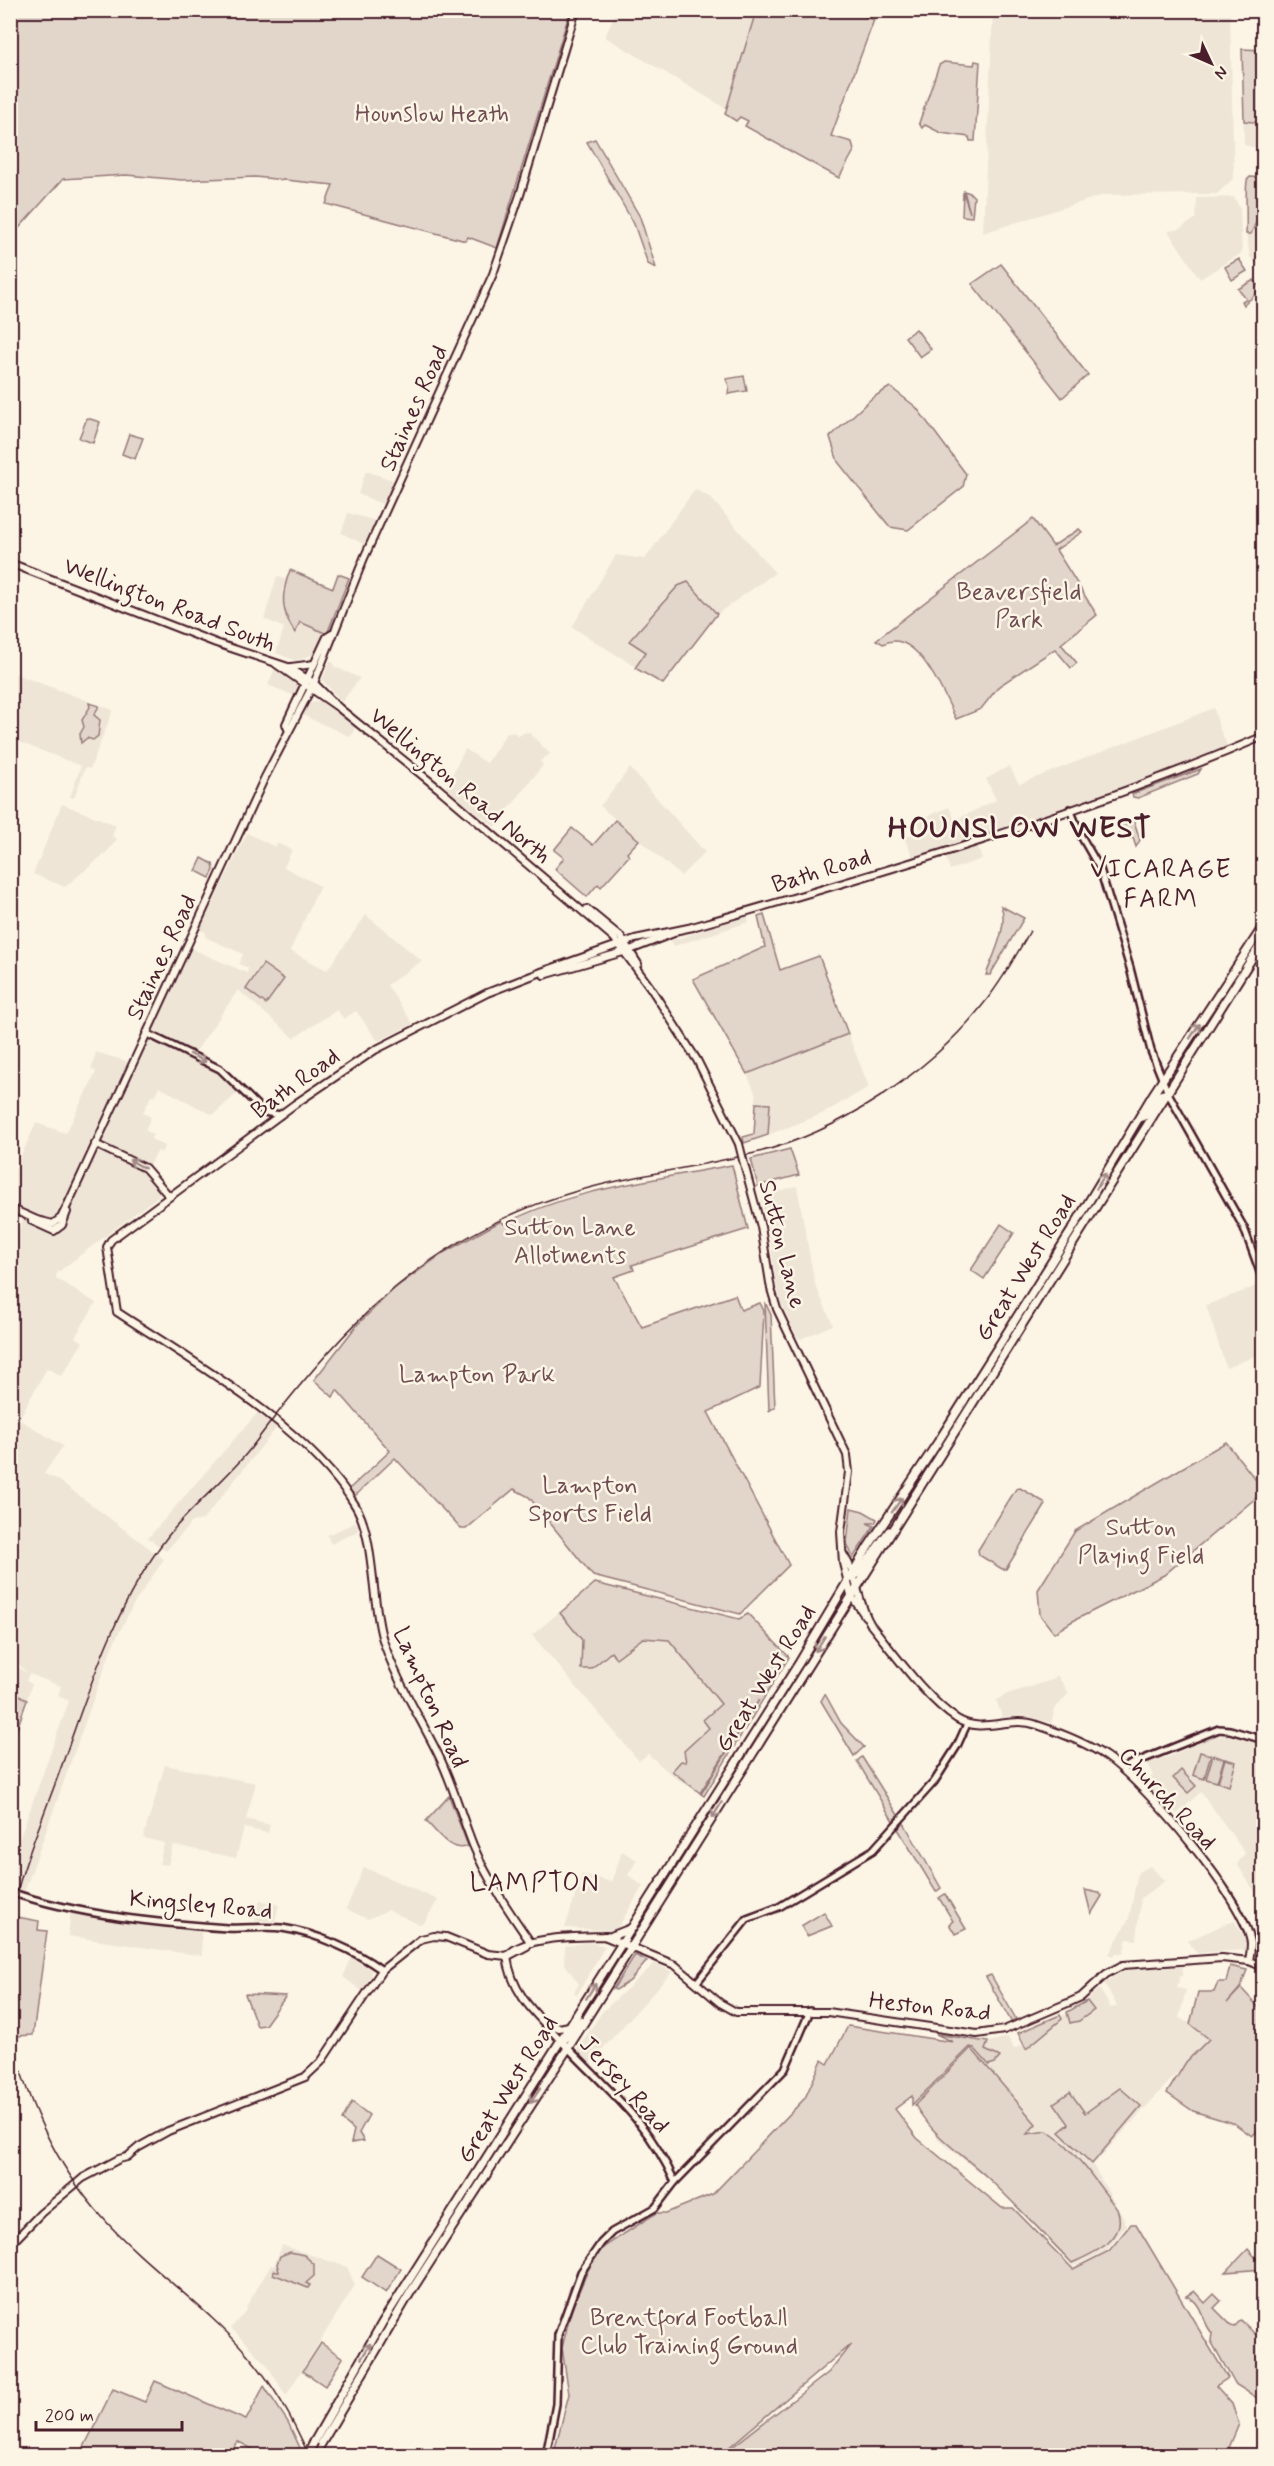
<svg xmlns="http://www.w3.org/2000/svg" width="1274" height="2466" viewBox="0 0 1274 2466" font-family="Mynerve,sans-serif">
	<rect width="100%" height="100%" fill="#fcf5e5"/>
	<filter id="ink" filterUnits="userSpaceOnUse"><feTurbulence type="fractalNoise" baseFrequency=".0167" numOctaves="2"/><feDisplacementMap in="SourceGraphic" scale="12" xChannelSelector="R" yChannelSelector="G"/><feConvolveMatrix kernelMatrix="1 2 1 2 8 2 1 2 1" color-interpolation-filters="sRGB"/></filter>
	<g filter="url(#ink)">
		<g fill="#eee5d7">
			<polygon points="616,11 756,11 727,109 605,37"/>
			<polygon points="993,11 1230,11 1234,178 1217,194 1104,195 983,233"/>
			<polygon points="1242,49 1263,50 1263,149 1244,145"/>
			<polygon points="1234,197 1240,209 1242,253 1200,279 1168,231 1180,229 1196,218 1197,198"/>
			<polygon points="1263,215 1263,272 1250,257 1246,234 1251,234 1257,220"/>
			<polygon points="366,471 395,481 384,505 358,494"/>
			<polygon points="695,489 711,498 775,573 717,614 663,684 572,627 616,555 645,559"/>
			<polygon points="348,513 376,521 365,545 341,533"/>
			<polygon points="277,576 287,580 282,590 295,632 300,622 327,634 317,653 296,661 276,653 284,628 264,619"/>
			<polygon points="330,661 334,663 333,666 360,678 342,702 322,680"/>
			<polygon points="275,668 303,685 297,697 268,685"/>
			<polygon points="10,672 113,710 90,769 85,768 74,798 70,797 81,766 11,739"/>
			<polygon points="322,700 355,727 351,737 302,715 308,703"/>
			<polygon points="1214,708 1219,727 1229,750 1168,777 976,841 982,859 950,870 944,851 915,861 904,838 921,830 917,821 949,807 955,820 996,800 986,779 1009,766 1019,784"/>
			<polygon points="507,732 516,733 517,737 525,732 530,733 550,754 540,761 543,765 495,827 445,789 465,749 487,763"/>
			<polygon points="630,768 705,852 681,876 600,806"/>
			<polygon points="62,804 116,825 112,836 117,839 108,851 65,887 33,874"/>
			<polygon points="247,833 275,847 277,843 292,850 284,867 320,886 290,951 327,970 366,915 422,961 387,985 413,1024 378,1041 356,1011 344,1019 337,1010 294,1038 238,990 192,1057 221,1073 239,1092 213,1115 159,1087 155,1097 151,1096 143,1113 151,1117 145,1130 153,1134 151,1139 165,1146 161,1153 158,1151 145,1171 162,1193 57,1273 56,1278 96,1303 75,1337 83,1342 62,1376 47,1368 19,1419 63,1446 44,1474 57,1479 164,1559 133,1605 112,1647 24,1893 11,1888 11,1862 69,1701 58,1696 61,1686 29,1674 26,1681 32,1684 11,1746 11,1664 28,1673 10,1657 11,1649 18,1637 10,1632 10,1231 17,1233 27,1211 11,1203 11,1178 36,1123 66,1133 96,1072 91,1069 96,1052 136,1064 190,948 247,973 248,968 239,964 243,954 205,937 206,932 200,930"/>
			<polygon points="747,915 749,922 674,946 671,941"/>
			<polygon points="848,1034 869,1087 822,1114 768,1135 770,1105 756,1103 756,1095 747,1074"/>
			<polygon points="797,1186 815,1284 833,1325 801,1339 797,1337 781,1303 775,1278 770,1235 761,1200 765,1195"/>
			<polygon points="1257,1286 1263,1300 1263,1353 1226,1368 1206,1305"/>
			<polygon points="259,1411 278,1426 203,1520 192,1522 166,1551 148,1538"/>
			<polygon points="357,1522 358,1531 331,1544 327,1535"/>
			<polygon points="595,1582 739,1619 748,1613 787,1655 701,1794 674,1777 648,1754 639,1761 532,1635"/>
			<polygon points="1057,1675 1069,1693 1055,1709 1051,1723 1028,1716 1002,1717 996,1700 1007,1694 1052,1680"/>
			<polygon points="1228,1735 1263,1744 1263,1905 1237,1864 1245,1853 1201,1792 1177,1814 1166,1804 1166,1800 1161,1800 1142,1782 1153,1776 1147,1762 1168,1757 1213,1736"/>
			<polygon points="165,1765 256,1783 246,1819 270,1825 268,1833 244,1828 236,1858 173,1845 168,1865 159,1864 164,1843 143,1838"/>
			<polygon points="622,1851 637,1860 628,1875 643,1886 616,1931 565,1928 582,1874 612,1882"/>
			<polygon points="1150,1866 1165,1881 1141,1898 1136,1940 1127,1939 1123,1954 1116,1953 1114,1956 1109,1954 1129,1918 1138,1872"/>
			<polygon points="364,1867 438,1900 424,1923 418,1924 388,1910 368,1919 346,1909"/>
			<polygon points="260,1900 279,1905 275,1921 255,1921"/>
			<polygon points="71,1909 201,1927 202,1956 68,1936"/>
			<polygon points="1234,1920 1246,1940 1245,1950 1197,1953 1187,1941"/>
			<polygon points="588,1942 605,1946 577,1995 574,1992 579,1984 564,1963 565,1946"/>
			<polygon points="352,1956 371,1970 371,1975 362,1991 343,1977"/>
			<polygon points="655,1963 672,1972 589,2064 576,2052 586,2036 602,2012"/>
			<polygon points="1182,1967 1183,1975 1180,1977 1177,1988 1186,1990 1179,2018 1212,2035 1093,2165 1127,2225 1105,2252 1073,2266 1015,2201 939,2140 914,2105 977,2045 1008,2037 1014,2049 1023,2045 1017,2033 1066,2014 1087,2000 1099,1988 1111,2008 1117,2006 1104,1983 1118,1974 1136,1968"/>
			<polygon points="282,2245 347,2267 355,2285 286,2396 267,2365 231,2328 247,2309 246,2307 271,2265 274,2266"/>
		</g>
		<g fill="#e2d5ca" stroke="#967a7a" stroke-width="1.5">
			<polygon points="10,11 11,10 570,11 497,248 468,237 466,241 326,204 333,185 255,177 182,180 126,175 63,179 11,237"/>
			<polygon points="756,11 851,11 874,20 831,136 852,142 854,151 839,178 745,126 748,121 740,117 736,121 725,114"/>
			<polygon points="1242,49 1263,50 1263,123 1244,121"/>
			<polygon points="975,61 980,62 975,141 970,141 969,137 941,133 925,125 922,128 919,123 939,65 944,62 974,65"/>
			<polygon points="595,139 640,217 656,268 648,264 634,224 587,142"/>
			<path d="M1250 177 1263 178 1258 202 1264 203 1263 215 1257 220 1251 234H1246C1247 215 1245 198 1247 180Z"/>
			<polygon points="964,191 970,193 974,197 972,217 962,216 963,192 970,213"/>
			<polygon points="1239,259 1247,271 1232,280 1225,267"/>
			<polygon points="1001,264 1088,375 1062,398 972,284"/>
			<polygon points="1254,280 1261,289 1244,305 1242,301 1247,300 1238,289"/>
			<polygon points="916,329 931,349 920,357 905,337"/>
			<polygon points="744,376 747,391 728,394 729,386 726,379"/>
			<polygon points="890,387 916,407 966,474 963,487 908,530 890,527 838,462 830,437 872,398"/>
			<polygon points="87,418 100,422 93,443 79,438"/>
			<polygon points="129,434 143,438 135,459 122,454"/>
			<path d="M1033 519 1053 546 1079 529 1082 532 1056 550 1097 615 1061 644 1077 663 1071 668 1055 649 999 686 981 709 956 719C945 697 917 626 883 644L876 640Z"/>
			<path d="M290 570 333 588 338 574 349 578 327 634 300 622 295 633C280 610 281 594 290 570Z"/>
			<polygon points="688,582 717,614 663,684 635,668 646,652 629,641 678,586"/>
			<polygon points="89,703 99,706 94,715 100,720 98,736 93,740 87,738 81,743 80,734 84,727 82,720 90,707"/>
			<polygon points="1201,769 1198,774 1138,798 1133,797 1132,794"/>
			<polygon points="1133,818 1140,840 1136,847 1133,838 1119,838 1122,821 1126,825"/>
			<polygon points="615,820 639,840 627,853 629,856 601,887 598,884 587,897 555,869 564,858 554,850 572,828 593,845"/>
			<polygon points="202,858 213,864 214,870 210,878 196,871"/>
			<path d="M1001 906 1024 918 990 975H986C993 956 1009 925 1001 906Z"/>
			<polygon points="764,915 780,970 819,956 848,1034 747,1074 693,979 765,947 758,917"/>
			<polygon points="263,964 284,979 266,1004 246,989"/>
			<polygon points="756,1103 770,1104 768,1135 744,1143 743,1137 754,1134"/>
			<polygon points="790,1149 799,1175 758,1186 751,1159"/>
			<path d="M732 1165 748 1229 632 1265 634 1270 614 1277 642 1327 735 1295 741 1310 760 1303 764 1311 760 1387 708 1412 789 1565 740 1614 593 1576 529 1497 514 1489 466 1529H461L395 1458 355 1496 349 1489 390 1451 337 1390 333 1397 314 1380 357 1325 395 1288 445 1252 501 1221 504 1224C573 1188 656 1180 732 1165Z"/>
			<polygon points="1001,1224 1014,1233 984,1279 971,1270"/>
			<polygon points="765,1302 771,1315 775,1407 769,1411"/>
			<polygon points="1226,1442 1263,1489 1263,1492 1164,1575 1071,1622 1054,1633 1040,1615 1038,1590 1075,1531"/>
			<polygon points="1020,1488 1044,1502 1045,1506 1006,1569 1002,1569 979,1555 978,1550 1016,1489"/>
			<polygon points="851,1508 863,1511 877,1519 875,1523 867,1523 874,1526 853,1558 847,1543"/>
			<polygon points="595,1583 739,1619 748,1614 789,1657 704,1796 701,1794 759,1700 700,1793 672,1771 681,1761 686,1762 684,1751 709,1728 703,1720 721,1704 669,1640 643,1638 616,1658 611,1652 591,1669 581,1669 582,1640 560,1613"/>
			<polygon points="11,1689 27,1700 11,1746"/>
			<polygon points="825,1694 841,1723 864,1747 854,1756 821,1701"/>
			<polygon points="1200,1752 1211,1755 1204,1779 1193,1775"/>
			<polygon points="1213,1755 1224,1759 1217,1782 1206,1779"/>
			<polygon points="862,1757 898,1815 893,1821 857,1761"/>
			<polygon points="1225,1759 1236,1762 1229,1786 1218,1782"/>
			<polygon points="1181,1770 1196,1786 1188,1793 1173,1778"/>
			<path d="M449 1796 468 1846C451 1854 437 1832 426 1821Z"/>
			<polygon points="904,1823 941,1888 936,1892 898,1829"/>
			<polygon points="1085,1890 1099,1893 1102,1896 1091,1914"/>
			<polygon points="945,1894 966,1929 955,1934 949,1924 953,1921 939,1898"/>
			<polygon points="824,1912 832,1926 807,1936 801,1926"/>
			<path d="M17 1917 39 1921 38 1930 47 1931 33 2035 16 2036C6 1999 9 1957 15 1919Z"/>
			<polygon points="635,1955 647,1961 630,1981 616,1990 613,1989"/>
			<polygon points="1230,1966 1247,1970 1240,1988 1227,2003 1241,1988 1263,2012 1263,2126 1252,2136 1235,2124 1193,2111 1167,2093 1186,2062 1209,2039 1190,2024 1198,1992 1214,1992 1218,1982 1226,1982"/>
			<polygon points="991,1975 1016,2019 1011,2021 986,1977"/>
			<polygon points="245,1994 286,1996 265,2025 257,2026"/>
			<polygon points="1087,2001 1094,2010 1079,2021 1070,2023 1067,2012"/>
			<polygon points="1060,2015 1062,2019 1026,2049 1018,2033"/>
			<polygon points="848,2026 953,2042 936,2034 988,2042 985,2050 1000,2057 995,2063 989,2065 974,2048 970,2047 912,2105 912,2096 895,2109 917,2138 1002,2208 1013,2208 1073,2269 1109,2251 1131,2224 1136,2224 1228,2378 1216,2386 1232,2404 1239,2424 1226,2455 722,2455 829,2372 851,2344 720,2455 553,2456 569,2394 562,2348 572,2307 596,2252 656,2213 666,2213 713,2194 805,2098 822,2060 828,2064"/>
			<path d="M971 2048 1036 2124 1027 2134 1047 2131 1066 2145 1086 2168 1117 2209C1129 2239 1094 2253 1072 2263 1044 2234 1016 2205 987 2177 961 2153 933 2137 915 2105Z"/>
			<polygon points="1120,2088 1141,2106 1092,2164 1059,2132 1069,2124 1054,2103 1070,2092 1085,2113"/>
			<polygon points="352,2102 369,2115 359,2133 364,2141 351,2143 354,2130 342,2120"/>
			<polygon points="1248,2249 1263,2266 1263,2269 1226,2272"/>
			<polygon points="290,2252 304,2255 314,2264 314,2276 306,2283 310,2285 308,2288 273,2274 274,2270 279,2272 277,2264 280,2256"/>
			<polygon points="377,2254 401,2269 386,2293 362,2277"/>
			<path d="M1194 2291 1205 2303 1214 2294 1221 2301 1214 2308 1231 2325 1235 2326 1241 2320 1255 2334 1263 2325V2336L1258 2342 1263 2347V2396L1257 2398 1235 2384 1211 2341 1212 2333C1201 2321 1204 2303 1186 2296Z"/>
			<polygon points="321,2343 343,2358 325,2386 303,2371"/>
			<polygon points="155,2381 246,2420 264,2386 288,2422 302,2452 300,2455 264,2455 237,2441 230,2455 80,2455 113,2389 145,2402"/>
		</g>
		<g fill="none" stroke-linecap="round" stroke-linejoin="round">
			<g stroke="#4a1f2b" stroke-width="10">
				<g id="tertiary">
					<polyline points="1070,809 1081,836 1100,869 1130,968 1151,1051 1168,1093 1244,1228 1264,1283"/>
					<polyline points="146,1033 220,1069 264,1112 280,1115"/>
					<polyline points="1123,1770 1129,1765 1219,1729 1230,1730 1264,1740"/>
					<path d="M10 1892C79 1915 155 1923 227 1928 245 1929 264 1926 282 1928 316 1933 354 1950 382 1970"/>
					<polyline points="697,1982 747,1919 779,1907 873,1850 934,1782 957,1746 967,1724"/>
					<polyline points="675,2182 785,2069 810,2011"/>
					<path d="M546 2456 556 2404 558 2335 581 2272 601 2243 612 2232 655 2208 675 2182C648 2122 612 2094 568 2048"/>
				</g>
			</g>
			<g stroke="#4a1f2b" stroke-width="10">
				<polyline id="secondary" points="10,2245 41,2213 83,2178 119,2159 127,2157 139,2147 168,2131 305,2077 321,2062 382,1970 421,1939 434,1936 446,1937 488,1954 507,1956"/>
			</g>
			<g stroke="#4a1f2b" stroke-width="10">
				<g id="primary">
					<polyline points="10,563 216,643 288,667 314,683 339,708"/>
					<polyline points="276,664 339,708 438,788 614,938 650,987 697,1060 739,1144"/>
					<polyline points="291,667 314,664"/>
					<polyline points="288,729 286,724 327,637 332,634"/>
					<polyline points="587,909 621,937 638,964"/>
					<path d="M692 927C885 872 1079 815 1264 736"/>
					<polyline points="544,975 630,950 674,933"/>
					<polyline points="95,1144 145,1168 169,1196"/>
					<polyline points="743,1160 761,1227 771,1289 777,1309 847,1455 849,1472 841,1532 843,1563 851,1595 865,1616"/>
					<polyline points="10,1208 37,1220 53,1224 61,1218 69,1202 264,779 314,683 364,558 493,274 520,195 576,10"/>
					<polyline points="32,1221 54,1231 62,1225 67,1212"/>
					<path d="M843 1554C858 1575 857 1603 871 1625 894 1653 927 1700 957 1719 983 1735 1010 1715 1037 1725 1061 1733 1087 1743 1107 1757 1145 1784 1244 1898 1251 1943 1251 1949 1250 1956 1249 1961"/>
					<polyline points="604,1936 675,1965 720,2003 736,2012 828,2012 977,2034 1004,2030 1070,2002 1081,1997 1106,1974 1123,1965 1222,1958 1249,1961 1264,1967"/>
					<path d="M531 1943C510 1913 487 1879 473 1845 461 1815 453 1785 439 1756 420 1717 395 1679 382 1637 371 1598 375 1537 355 1505 308 1427 192 1361 117 1312L107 1247 111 1240 295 1104 375 1050 487 993 544 971 635 939 693 927"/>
					<path d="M507 1956C525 1935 581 1937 607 1936"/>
					<path d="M507 1956C512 1998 542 2019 568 2048"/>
					<polyline points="508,1956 527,1946"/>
					<polyline points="546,2022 559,2028 569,2026"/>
				</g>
			</g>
			<g stroke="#4a1f2b" stroke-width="11">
				<g id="trunk">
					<polyline points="1140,1118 1147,1115 1160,1095 1168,1093"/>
					<polyline points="849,1579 858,1574 889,1531"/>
					<polyline points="612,1936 632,1928"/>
					<polyline points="562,2041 569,2036 580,2021"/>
					<polyline points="314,2442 382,2323 799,1663 868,1547 938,1442 1073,1228 1152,1096 1264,925"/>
					<polyline points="314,2456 410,2293 568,2048 1264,939"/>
				</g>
			</g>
			<use href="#tertiary" stroke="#fcf5e5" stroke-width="5"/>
			<use href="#secondary" stroke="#fcf5e5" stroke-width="6"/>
			<use href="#primary" stroke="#fcf5e5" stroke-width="6"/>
			<use href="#trunk" stroke="#fcf5e5" stroke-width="7"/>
			<g stroke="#4a1f2b" stroke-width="1.5">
				<path d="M10 1920C20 1871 41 1823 58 1776 88 1693 113 1607 168 1536 193 1505 226 1480 251 1448 327 1346 401 1262 520 1211 594 1179 677 1172 755 1153 838 1133 928 1073 981 1007 1000 984 1015 957 1030 931"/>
				<path d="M10 2024C21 2093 56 2166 103 2218 147 2268 205 2305 248 2355 274 2385 293 2419 309 2456"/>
			</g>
			<g stroke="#4a1f2b" stroke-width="10" stroke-linecap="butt">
				<polyline id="primary-bridge" points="739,1144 743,1160"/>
			</g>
			<g stroke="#4a1f2b" stroke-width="11" stroke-linecap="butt">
				<polyline id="trunk-bridge" points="307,2456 314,2442"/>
			</g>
			<use href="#primary-bridge" stroke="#fcf5e5" stroke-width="6"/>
			<use href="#trunk-bridge" stroke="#fcf5e5" stroke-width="7"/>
		</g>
		<defs><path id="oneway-shaft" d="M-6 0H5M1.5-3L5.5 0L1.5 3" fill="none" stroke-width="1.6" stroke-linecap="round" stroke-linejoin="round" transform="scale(1.5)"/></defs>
		<g stroke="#a38a88">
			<use href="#oneway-shaft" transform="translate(1195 1031) rotate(-56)"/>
			<use href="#oneway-shaft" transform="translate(198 1058) rotate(27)"/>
			<use href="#oneway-shaft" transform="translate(137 1164) rotate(-151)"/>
			<use href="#oneway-shaft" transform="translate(1101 1181) rotate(-59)"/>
			<use href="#oneway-shaft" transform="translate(897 1505) rotate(-55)"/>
			<use href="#oneway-shaft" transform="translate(820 1644) rotate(122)"/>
			<use href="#oneway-shaft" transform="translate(717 1810) rotate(121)"/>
			<use href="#oneway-shaft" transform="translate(591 1991) rotate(-58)"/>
			<use href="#oneway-shaft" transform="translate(535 2096) rotate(124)"/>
			<use href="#oneway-shaft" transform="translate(366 2351) rotate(-59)"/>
		</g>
	</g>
	<g text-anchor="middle" stroke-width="5" stroke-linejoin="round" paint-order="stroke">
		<g font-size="24" fill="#704c53" stroke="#fcf5e5">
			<text x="432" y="121">Hounslow Heath</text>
			<text x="1019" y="599">Beaversfield<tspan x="1019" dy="28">Park</tspan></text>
			<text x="570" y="1235">Sutton Lane<tspan x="570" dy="28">Allotments</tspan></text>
			<text x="477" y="1382">Lampton Park</text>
			<text x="590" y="1493">Lampton<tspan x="590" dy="28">Sports Field</tspan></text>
			<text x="1141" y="1535">Sutton<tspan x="1141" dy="28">Playing Field</tspan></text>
			<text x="689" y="2325">Brentford Football<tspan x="689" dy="28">Club Training Ground</tspan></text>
		</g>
		<g font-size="24" fill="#4a1f2b" stroke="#fcf5e5">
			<text transform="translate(413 408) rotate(-66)" y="8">Staines Road</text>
			<text transform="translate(170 604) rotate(21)" y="8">Wellington Road South</text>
			<text transform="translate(461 785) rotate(40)" y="8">Wellington Road North</text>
			<text transform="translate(821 870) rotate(-17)" y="8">Bath Road</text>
			<text transform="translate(161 957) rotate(-65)" y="8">Staines Road</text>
			<text transform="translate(295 1083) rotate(-36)" y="8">Bath Road</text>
			<text transform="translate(783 1244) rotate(76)" y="8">Sutton Lane</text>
			<text transform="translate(1025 1267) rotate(-58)" y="8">Great West Road</text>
			<text transform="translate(765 1678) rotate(-58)" y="8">Great West Road</text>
			<text transform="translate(431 1697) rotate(66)" y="8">Lampton Road</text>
			<text transform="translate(1168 1798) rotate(47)" y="8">Church Road</text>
			<text transform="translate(201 1904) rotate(5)" y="8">Kingsley Road</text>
			<text transform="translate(930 2006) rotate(6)" y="8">Heston Road</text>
			<text transform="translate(625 2084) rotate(48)" y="8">Jersey Road</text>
			<text transform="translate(507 2089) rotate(-58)" y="8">Great West Road</text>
		</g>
		<g font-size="26" letter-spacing="1.5" fill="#4a1f2b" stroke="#fcf5e5">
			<text x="1161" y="877">VICARAGE<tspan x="1161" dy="30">FARM</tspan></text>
			<text x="535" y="1891">LAMPTON</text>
		</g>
		<g font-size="30" font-weight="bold" letter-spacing="1.5" fill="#4a1f2b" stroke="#fcf5e5">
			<text x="1020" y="837">HOUNSLOW WEST</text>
		</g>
	</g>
	<rect width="1274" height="2466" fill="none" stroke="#fcf5e5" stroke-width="36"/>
	<rect x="18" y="18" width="1238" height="2430" fill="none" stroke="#4a1f2b" stroke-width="2" filter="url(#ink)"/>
	<g transform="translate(1211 63) rotate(134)" stroke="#fcf5e5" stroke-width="4.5" paint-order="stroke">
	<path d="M0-4.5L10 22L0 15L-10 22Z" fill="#4a1f2b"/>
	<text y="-9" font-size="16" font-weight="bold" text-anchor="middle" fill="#4a1f2b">N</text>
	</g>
	<path d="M36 2421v9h146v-9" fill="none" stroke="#4a1f2b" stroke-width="3"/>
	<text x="45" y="2421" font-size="18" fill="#4a1f2b" stroke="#fcf5e5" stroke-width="4.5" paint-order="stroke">200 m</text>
</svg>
